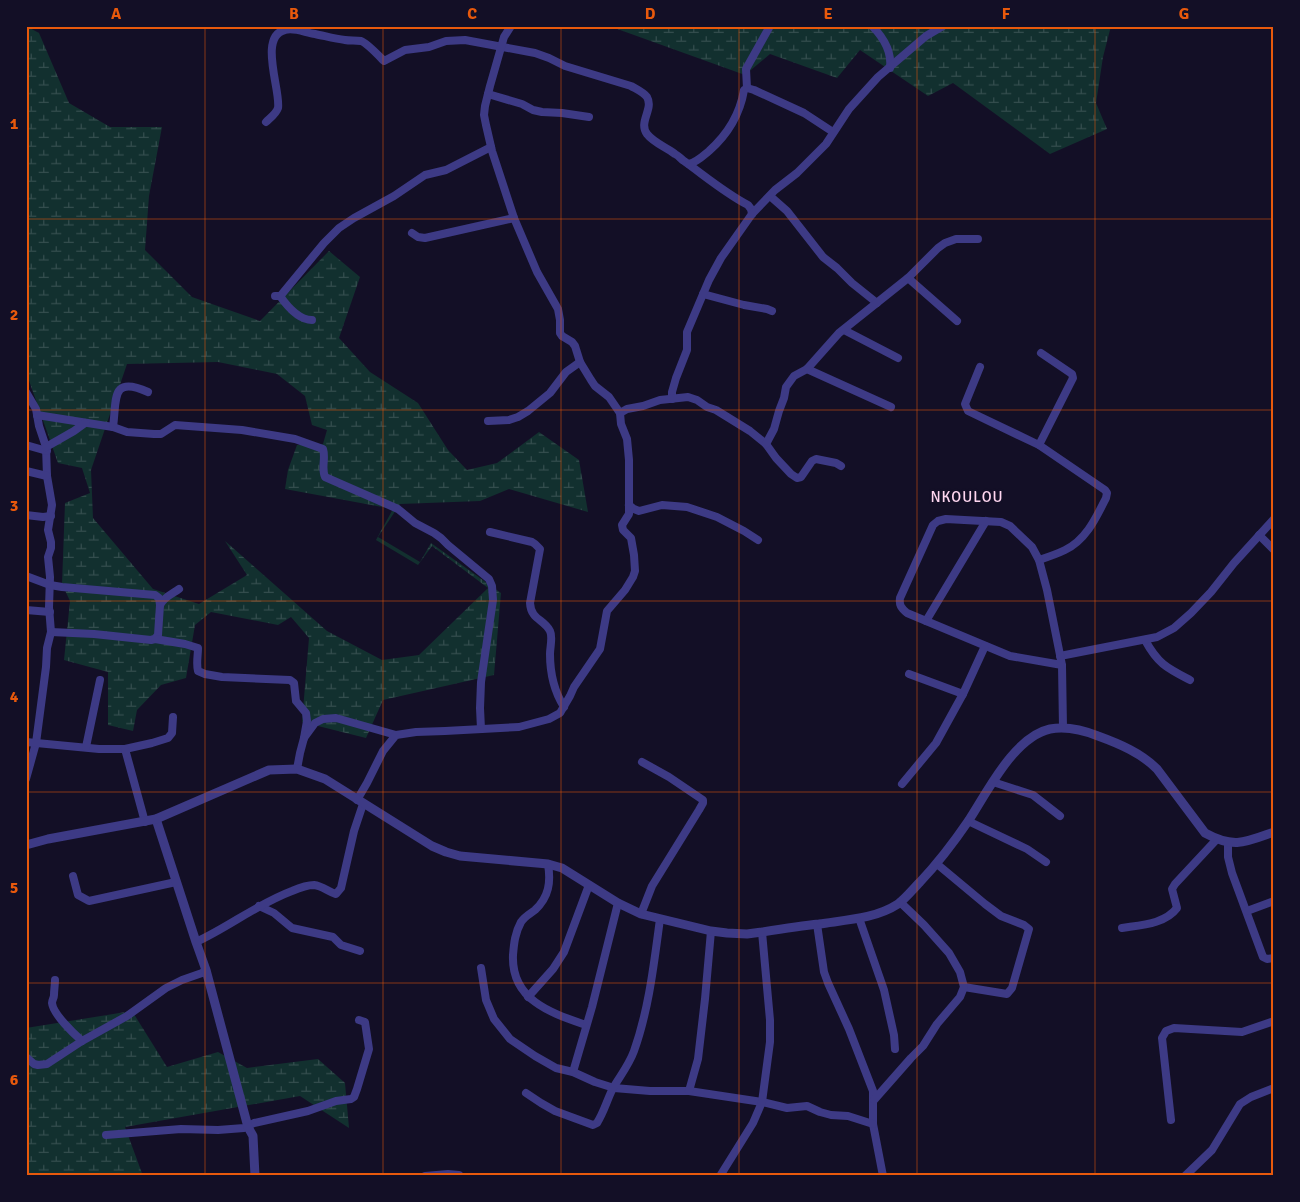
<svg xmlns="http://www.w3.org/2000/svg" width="1300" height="1202" viewBox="0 0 1300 1202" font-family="Signika,sans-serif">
	<defs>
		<pattern id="wetland-marsh" width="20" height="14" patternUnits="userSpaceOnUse" patternTransform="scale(1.25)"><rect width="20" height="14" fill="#12302f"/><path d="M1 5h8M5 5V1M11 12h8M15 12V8" fill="none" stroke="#344d4e"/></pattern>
	</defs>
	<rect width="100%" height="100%" fill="#130f26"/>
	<g fill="url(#wetland-marsh)" fill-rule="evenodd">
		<path d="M26 26 39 33 69 103 110 127H162L149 196 145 250 192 297 260 321 329 251 360 277 339 338 370 372 418 403 448 450 467 470 497 463 539 432 579 460 588 512 509 489 480 501 400 504 378 537 420 562 431 543 501 593 494 675 383 700 366 738 302 722 309 638 291 617 278 625 211 612 195 625 186 678 161 685 137 710 133 731 108 725V672L64 660 70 601 62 584 65 503 90 493 82 468 58 463 26 372ZM218 362 277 374 305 396 312 425 327 430 323 444 297 445 288 470 285 489 393 509 376 540 418 565 432 546 488 588 419 655 382 660 327 631 225 541 247 575 199 604 153 589 93 518 91 470 127 364Z"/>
		<polygon points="609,26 1111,26 1103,57 1096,103 1107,129 1050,154 953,83 928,96 860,50 837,78 770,54 745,75"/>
		<polygon points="132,1011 167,1067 218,1052 247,1068 318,1059 345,1083 349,1128 300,1096 125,1127 143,1176 26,1176 26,1028"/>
	</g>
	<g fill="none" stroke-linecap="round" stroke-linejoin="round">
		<g stroke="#3d3a85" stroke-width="8">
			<path d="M872 26C884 38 892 51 890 68"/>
			<polyline points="747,88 754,90 804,113 833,132"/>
			<polyline points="488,94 522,104 533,110 542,112 562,113 589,117"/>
			<path d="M266 122C270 118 276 114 278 108 281 91 258 36 285 30 294 27 306 33 315 34 325 36 335 39 345 40 350 41 356 40 361 41 367 43 379 56 384 61L405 50 429 47 446 41 465 40 535 53 549 58 565 66 631 86C636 89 643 92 647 97 654 109 638 122 647 134 654 143 666 147 675 154 679 156 681 159 684 161 705 176 725 193 748 205L751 209 752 214"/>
			<path d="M689 164C697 162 703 156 709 151 727 135 740 114 744 90L747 88 746 69 770 26"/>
			<polyline points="770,196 787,211 823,257 837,268 852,283 877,303"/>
			<polyline points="412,233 418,237 425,238 514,218"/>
			<polyline points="908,278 957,321"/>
			<polyline points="703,294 744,305 767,309 772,311"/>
			<polyline points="275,296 280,296 282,294 324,243 339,228 354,218 394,196 425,175 446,170 491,147"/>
			<path d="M280 296C287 306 299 320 312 320"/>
			<polyline points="844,330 898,358"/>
			<path d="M980 367 965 404 968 411 1039 445 1105 490 1107 493 1106 498C1096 518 1086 540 1065 550 1057 554 1048 557 1039 560"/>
			<polyline points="807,369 891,407"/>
			<polyline points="26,392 36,409 39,426 46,447 47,476 52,505 48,530 51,542 51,548 48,557 50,577 49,607 51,632 47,648 46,667 36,743 26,779"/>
			<polyline points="672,399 672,392 676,378 687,350 687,332 709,280 721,258 752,214 775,190 797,173 826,144 849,109 878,77 926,36 943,26"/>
			<polyline points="620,413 627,409 643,406 660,400 688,397 697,400 707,407 716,410 750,431 766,444 776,458 791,474 797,478 801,477 812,461 816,459 836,463 841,466"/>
			<path d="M37 415 113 427 127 432 154 434H161L175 425 242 430 295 439 323 449C326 458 321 468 325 477L398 509 415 523 434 533 441 538 448 545 489 579 492 586 493 600 481 682 480 708 481 729"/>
			<polyline points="488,421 509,420 518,417 528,411 550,393 566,372 580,362"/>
			<path d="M113 427C117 400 110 375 148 392"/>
			<polyline points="766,444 774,429 779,411 784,398 786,387 794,376 807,369 839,333 908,278 938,248 945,243 956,239 978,239"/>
			<polyline points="26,445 47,451"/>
			<polyline points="1039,445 1073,378 1072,374 1041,353"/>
			<polyline points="46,447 74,431 85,423"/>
			<polyline points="26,471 47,476"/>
			<polyline points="629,505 634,509 639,511 662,505 687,507 717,517 744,531 758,540"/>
			<polyline points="26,515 43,517 51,516"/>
			<path d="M490 532 532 542 535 544 540 549 530 603C531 620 544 619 550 631 553 637 550 647 550 654 550 672 554 691 564 707"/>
			<polyline points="1259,535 1274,550"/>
			<polyline points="26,576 50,585 62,587 155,595 159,598 160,605"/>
			<polyline points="26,610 50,612"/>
			<polyline points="926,621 986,521"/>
			<path d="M51 632 94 634 151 640 155 639 158 635 160 605C164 597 172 594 179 589"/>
			<path d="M155 639 185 644 198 648C198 656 196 663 198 671L205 674 222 677 290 680 294 683 296 701 306 713 307 721 304 738"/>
			<path d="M1145 640C1158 664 1167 668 1190 680"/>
			<polyline points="1060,656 1157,637 1174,628 1191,613 1211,592 1234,563 1274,519"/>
			<path d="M1062 665 1010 656 907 613C901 608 899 605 900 598L933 525 938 521 946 519 1001 522 1010 526 1032 547 1039 560 1047 590 1062 665 1063 728"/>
			<polyline points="909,674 963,694"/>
			<polyline points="26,742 99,749 125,749 152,743 168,738 172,733 173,717"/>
			<polyline points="86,747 100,680"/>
			<polyline points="125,749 145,822"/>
			<polyline points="297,769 300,753 304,738 315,723 323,719 336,718 396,735"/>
			<polyline points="993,782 1033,795 1060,816"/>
			<polyline points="902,784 936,743 963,694 985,646"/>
			<polyline points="357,800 367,783 383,751 396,735 416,732 445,731 519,727 549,719 560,713 570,696 574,687 600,649 607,611 625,590 633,577 635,571 634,555 631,538 623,530 622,525 629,514 629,460 627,439 621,424 620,413 609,397 595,386 591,380 580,362 575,346 572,342 562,336 560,333 560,320 558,309 537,272 514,218 492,151 486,125 484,115 485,106 490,86 504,37 511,26"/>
			<polyline points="968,821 1027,849 1046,862"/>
			<polyline points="1228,842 1228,857 1232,873 1263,957 1267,959 1274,958"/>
			<path d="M548 864C551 882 549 897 535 910 530 914 525 916 521 922 515 933 514 943 513 955 511 1000 551 1013 586 1025"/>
			<polyline points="937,864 985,904 1001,916 1024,925 1029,929 1012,988 1007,994 964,987"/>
			<polyline points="73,876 78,895 89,901 176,882"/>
			<polyline points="259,906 274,913 292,928 333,937 341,945 360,951"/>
			<polyline points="1247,911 1274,901"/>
			<polyline points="641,914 652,886 699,810 703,803 703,800 669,777 642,762"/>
			<polyline points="859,918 884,990 894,1035 895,1049"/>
			<polyline points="817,924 824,972 828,983 849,1029 873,1091 873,1124 883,1176"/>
			<path d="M1122 928C1141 925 1165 924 1177 908L1172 889 1175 884 1217 839"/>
			<path d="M196 942C229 927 257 904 292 891 299 888 306 885 314 885 323 886 328 892 336 894L341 888 354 831 363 804"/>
			<polyline points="481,968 486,1000 494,1019 510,1039 535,1056 556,1068 573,1072 595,1082 614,1088 650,1091 689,1091 762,1102 787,1108 807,1106 820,1112 831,1115 848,1116 873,1124"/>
			<path d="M55 980C55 985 54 990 54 995 54 998 52 1000 52 1003 53 1014 74 1034 82 1041"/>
			<polyline points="528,997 553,969 564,952 589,885"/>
			<polyline points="26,1057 34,1064 38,1065 47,1064 82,1041 127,1016 166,988 182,980 202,973 206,970"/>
			<polyline points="573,1072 592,1007 618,903"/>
			<polyline points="689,1091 698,1059 705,999 711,931"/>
			<path d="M526 1093 541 1103 555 1111 593 1125 597 1123C604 1112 607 1100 613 1088 620 1076 629 1065 634 1051 649 1009 654 963 660 919"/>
			<polyline points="874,1100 911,1058 923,1046 937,1024 960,997 964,987 960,972 949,953 924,925 900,902"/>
			<polyline points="1171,1120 1162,1038 1166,1031 1174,1028 1242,1032 1274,1021"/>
			<polyline points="106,1135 181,1129 218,1130 244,1128 254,1123 308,1111 336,1101 351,1099 354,1097 357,1089 369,1049 365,1022 359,1020"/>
			<polyline points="425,1176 448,1174 459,1175"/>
			<polyline points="720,1176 753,1123 762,1102 770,1042 770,1020 762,932"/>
			<polyline points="1185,1176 1212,1150 1240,1104 1251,1097 1274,1088"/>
		</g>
		<g stroke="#3d3a85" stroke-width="9">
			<polyline points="156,819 196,942 206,970 248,1127 253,1136 255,1176"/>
			<path d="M26 845 48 839 156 819 269 770 297 769 325 779 432 846 446 852 460 856 548 864 562 868 618 903 641 914 711 931 727 933 747 934 762 932C781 929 800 926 819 924 845 920 875 919 898 904 906 898 913 889 920 882 938 863 954 842 969 820 988 791 1014 737 1050 729 1067 726 1083 730 1098 736 1120 744 1141 753 1157 769L1205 833C1234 849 1246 842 1274 832"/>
		</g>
	</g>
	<path fill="none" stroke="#e8590c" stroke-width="1" stroke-opacity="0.55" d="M205 26V1176M383 26V1176M561 26V1176M739 26V1176M917 26V1176M1095 26V1176M26 219H1274M26 410H1274M26 601H1274M26 792H1274M26 983H1274"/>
	<g text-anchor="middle" stroke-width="4.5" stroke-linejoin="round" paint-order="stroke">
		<g font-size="15" letter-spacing="1" fill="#ffd6f0" stroke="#130f26">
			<text x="967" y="502">NKOULOU</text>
		</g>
	</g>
	<rect width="1300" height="1202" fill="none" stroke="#130f26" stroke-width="55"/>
	<rect x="28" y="28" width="1244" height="1146" fill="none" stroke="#e8590c" stroke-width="2"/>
	<g font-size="16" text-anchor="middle" font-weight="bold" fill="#e8590c">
		<text x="116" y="19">A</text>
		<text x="294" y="19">B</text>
		<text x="472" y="19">C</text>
		<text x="650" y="19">D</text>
		<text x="828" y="19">E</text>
		<text x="1006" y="19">F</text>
		<text x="1184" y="19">G</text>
		<text x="14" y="129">1</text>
		<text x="14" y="320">2</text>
		<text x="14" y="511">3</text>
		<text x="14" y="702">4</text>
		<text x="14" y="893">5</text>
		<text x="14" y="1085">6</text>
	</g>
</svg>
